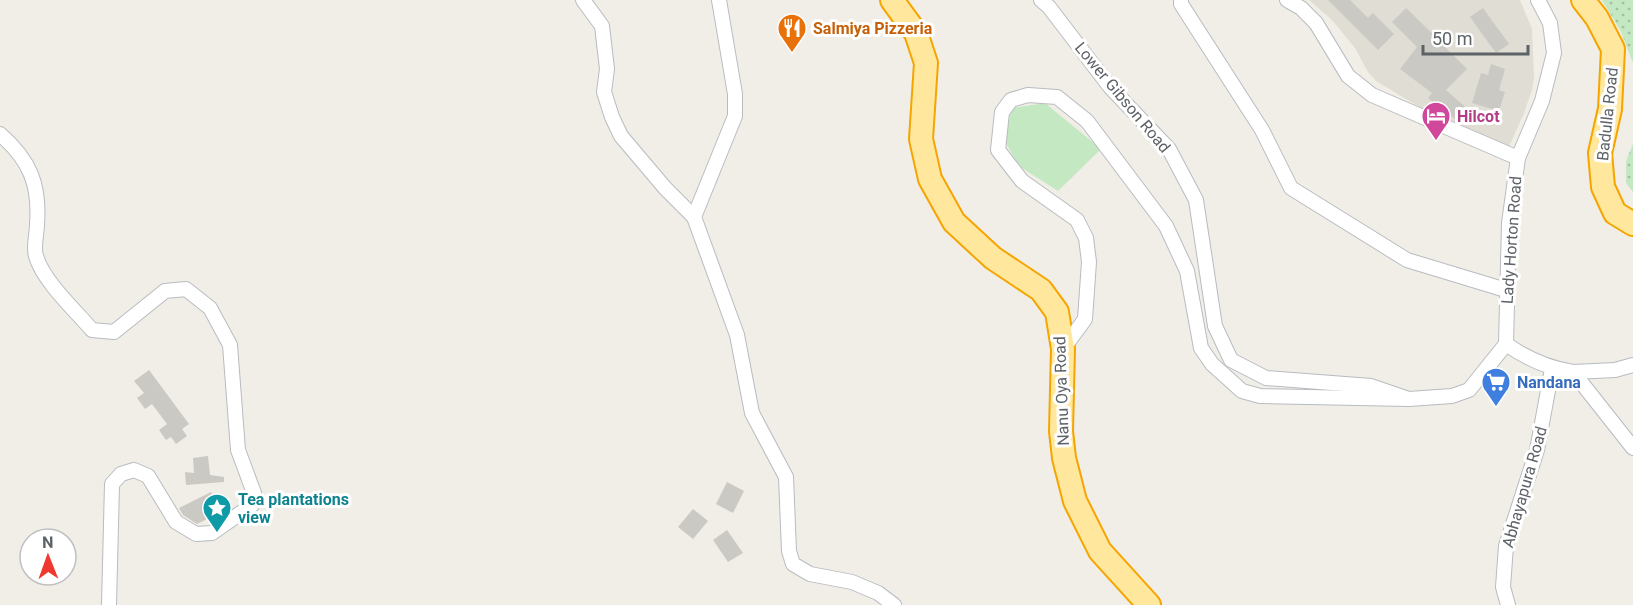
<svg xmlns="http://www.w3.org/2000/svg" width="1633" height="605" viewBox="0 0 1633 605" font-family="Roboto,sans-serif">
	<defs>
		<pattern id="garden-dots" width="8" height="8" patternUnits="userSpaceOnUse" patternTransform="scale(1.5)"><rect width="8" height="8" fill="#c3e8c2"/><path d="M2 2h.1M6 6h.1" fill="none" stroke="#a2bfa1" stroke-width="1.8" stroke-linecap="round"/></pattern>
	</defs>
	<rect width="100%" height="100%" fill="#f0eee6"/>
	<polygon fill="#e0ddd4" points="1309,0 1520,0 1532,29 1534,77 1532,90 1524,113 1504,158 1376,81 1368,72 1355,48 1332,20"/>
	<polygon fill="#c3e8c2" points="1045,103 1101,149 1058,191 1019,166 1004,140 1012,108"/>
	<g fill="url(#garden-dots)">
		<polygon points="1602,0 1633,0 1633,63 1621,32"/>
		<polygon points="1633,144 1633,192 1626,183 1626,161"/>
	</g>
	<g fill="#cbc9c3">
		<polygon points="1328,0 1350,0 1368,18 1373,13 1394,34 1378,50"/>
		<polygon points="1406,8 1437,38 1434,43 1438,40 1467,69 1446,90 1470,111 1460,123 1428,98 1432,93 1400,69 1417,47 1392,22"/>
		<polygon points="1483,8 1509,44 1496,53 1470,17"/>
		<polygon points="1491,64 1505,69 1499,90 1505,92 1499,111 1472,103 1481,73 1488,75"/>
		<polygon points="149,370 189,424 182,429 187,436 176,444 171,437 166,440 159,430 167,424 152,404 145,409 137,398 144,393 134,381"/>
		<polygon points="208,456 210,475 224,477 224,482 186,485 185,472 194,473 193,458"/>
		<polygon points="727,482 744,491 733,513 716,504"/>
		<polygon points="211,492 219,509 207,519 197,524 183,515 179,508"/>
		<polygon points="693,509 708,521 693,539 678,527"/>
		<polygon points="727,530 743,553 728,562 713,540"/>
	</g>
	<g fill="none" stroke-linecap="round" stroke-linejoin="round">
		<g stroke="#b8bcc0" stroke-width="16">
			<g id="minor">
				<polyline points="583,0 602,26 607,69 604,92 612,117 621,136 665,188 694,217"/>
				<polyline points="719,0 735,94 735,116 694,217 737,335 752,413 786,477 789,551 793,564 810,574 852,582 878,593 894,605"/>
				<polyline points="1041,0 1049,7 1110,87 1169,149 1196,200 1215,326 1231,360 1266,378 1371,386 1409,399 1452,396 1469,390 1506,344"/>
				<polyline points="1181,0 1181,4 1262,130 1291,188 1407,260 1506,290"/>
				<polyline points="1287,0 1301,8 1316,23 1348,76 1372,95 1518,158"/>
				<path d="M1538 0 1550 23 1554 53 1542 101 1518 158 1509 223 1506 344C1527 359 1548 368 1573 372L1633 448"/>
				<path d="M0 134C30 160 40 185 37 224 37 234 33 247 36 256 43 281 75 310 92 330L114 332 165 291 186 289 210 308 230 345 238 450 254 493 252 505 212 533 196 534 176 522 148 476 134 470 121 474 112 484 109 605"/>
				<polyline points="1063,349 1085,319 1089,262 1086,238 1077,220 1022,181 998,150 1002,112 1011,100 1028,95 1057,97 1087,121 1166,226 1187,271 1201,348 1212,364 1242,391 1260,396 1409,399"/>
				<polyline points="1573,372 1615,370 1633,365"/>
				<polyline points="1508,605 1503,587 1506,546 1537,450 1552,369"/>
			</g>
		</g>
		<g stroke="#f6a400" stroke-width="26">
			<g id="trunk">
				<polyline points="892,0 916,33 926,63 921,139 930,179 954,222 993,258 1041,290 1057,312 1063,349 1061,431 1064,458 1075,501 1100,551 1149,605"/>
				<polyline points="1583,0 1597,18 1613,49 1610,109 1600,153 1603,187 1615,213 1633,224"/>
			</g>
		</g>
		<use href="#minor" stroke="#fff" stroke-width="14"/>
		<use href="#trunk" stroke="#ffe89d" stroke-width="22"/>
	</g>
	<defs>
		<g id="restaurant-pin" transform="scale(1.5)"><path d="M0 17L-7.5 6A9.5 9.5 0 1 1 7.5 6Z" fill="#e8710a" stroke="#fff"/><path d="M-5-6h1v4h1v-4h1v4h1v-4h1v5L-1.5 .5V6h-2V.5L-5-1ZM5-6V6H3V1.5H1.5Q1.5-4 5-6Z" fill="#fff"/></g>
		<g id="hotel-pin" transform="scale(1.5)"><path d="M0 17L-7.5 6A9.5 9.5 0 1 1 7.5 6Z" fill="#d1479c" stroke="#fff"/><path d="M-6-4.5h1.5V1H6V5H4.5V3h-9V5H-6ZM-4 0a1.8 1.8 0 1 1 3.6 0ZM.5 0V-2.5h3Q6-2.5 6 0Z" fill="#fff"/></g>
		<g id="supermarket-pin" transform="scale(1.5)"><path d="M0 17L-7.5 6A9.5 9.5 0 1 1 7.5 6Z" fill="#3f7fe0" stroke="#fff"/><path d="M-6-5.5h2.5l.6 2H6L4.5 2H-2.5L-4.4-4H-6ZM-1.5 3.2a1.3 1.3 0 1 0 .1 0ZM3 3.2a1.3 1.3 0 1 0 .1 0Z" fill="#fff"/></g>
		<g id="sight-pin" transform="scale(1.5)"><path d="M0 17L-7.5 6A9.5 9.5 0 1 1 7.5 6Z" fill="#0f9aa8" stroke="#fff"/><path d="M0-6L1.8-2.2L6-1.7L2.9 1.2L3.7 5.4L0 3.3L-3.7 5.4L-2.9 1.2L-6-1.7L-1.8-2.2Z" fill="#fff"/></g>
	</defs>
	<g fill-rule="evenodd">
		<use href="#restaurant-pin" x="792" y="28"/>
		<use href="#hotel-pin" x="1436" y="116"/>
		<use href="#supermarket-pin" x="1496" y="382"/>
		<use href="#sight-pin" x="217" y="508"/>
	</g>
	<g text-anchor="middle" stroke-width="6" stroke-linejoin="round" paint-order="stroke">
		<g font-size="16" font-weight="bold" fill="#c56008" stroke="#fff" text-anchor="start">
			<text x="813" y="34">Salmiya Pizzeria</text>
		</g>
		<g font-size="16" fill="#5d6267" stroke="#fff">
			<text transform="translate(1123 97) rotate(50)" y="6">Lower Gibson Road</text>
			<text transform="translate(1607 114) rotate(-84)" y="6">Badulla Road</text>
			<text transform="translate(1511 240) rotate(-86)" y="6">Lady Horton Road</text>
			<text transform="translate(1061 391) rotate(-92)" y="6">Nanu Oya Road</text>
			<text transform="translate(1524 487) rotate(-74)" y="6">Abhayapura Road</text>
		</g>
		<g font-size="16" font-weight="bold" fill="#b23c85" stroke="#fff" text-anchor="start">
			<text x="1457" y="122">Hilcot</text>
		</g>
		<g font-size="16" font-weight="bold" fill="#366cbe" stroke="#fff" text-anchor="start">
			<text x="1517" y="388">Nandana</text>
		</g>
		<g font-size="16" font-weight="bold" fill="#0d838f" stroke="#fff" text-anchor="start">
			<text x="238" y="505">Tea plantations<tspan x="238" dy="18">view</tspan></text>
		</g>
	</g>
	<g transform="translate(48 557) rotate(359)"><circle r="28" fill="#ffffff" stroke="#bec0c2" stroke-width="1.5"/>
	<path d="M0-4.5L10 22L0 15L-10 22Z" fill="#ef392e"/>
	<text y="-9" font-size="16" font-weight="bold" text-anchor="middle" fill="#5d6267">N</text>
	</g>
	<path d="M1423 45v9h105v-9" fill="none" stroke="#5d6267" stroke-width="3"/>
	<text x="1432" y="45" font-size="18" fill="#5d6267" stroke="#ffffff" stroke-width="4.5" paint-order="stroke">50 m</text>
</svg>
